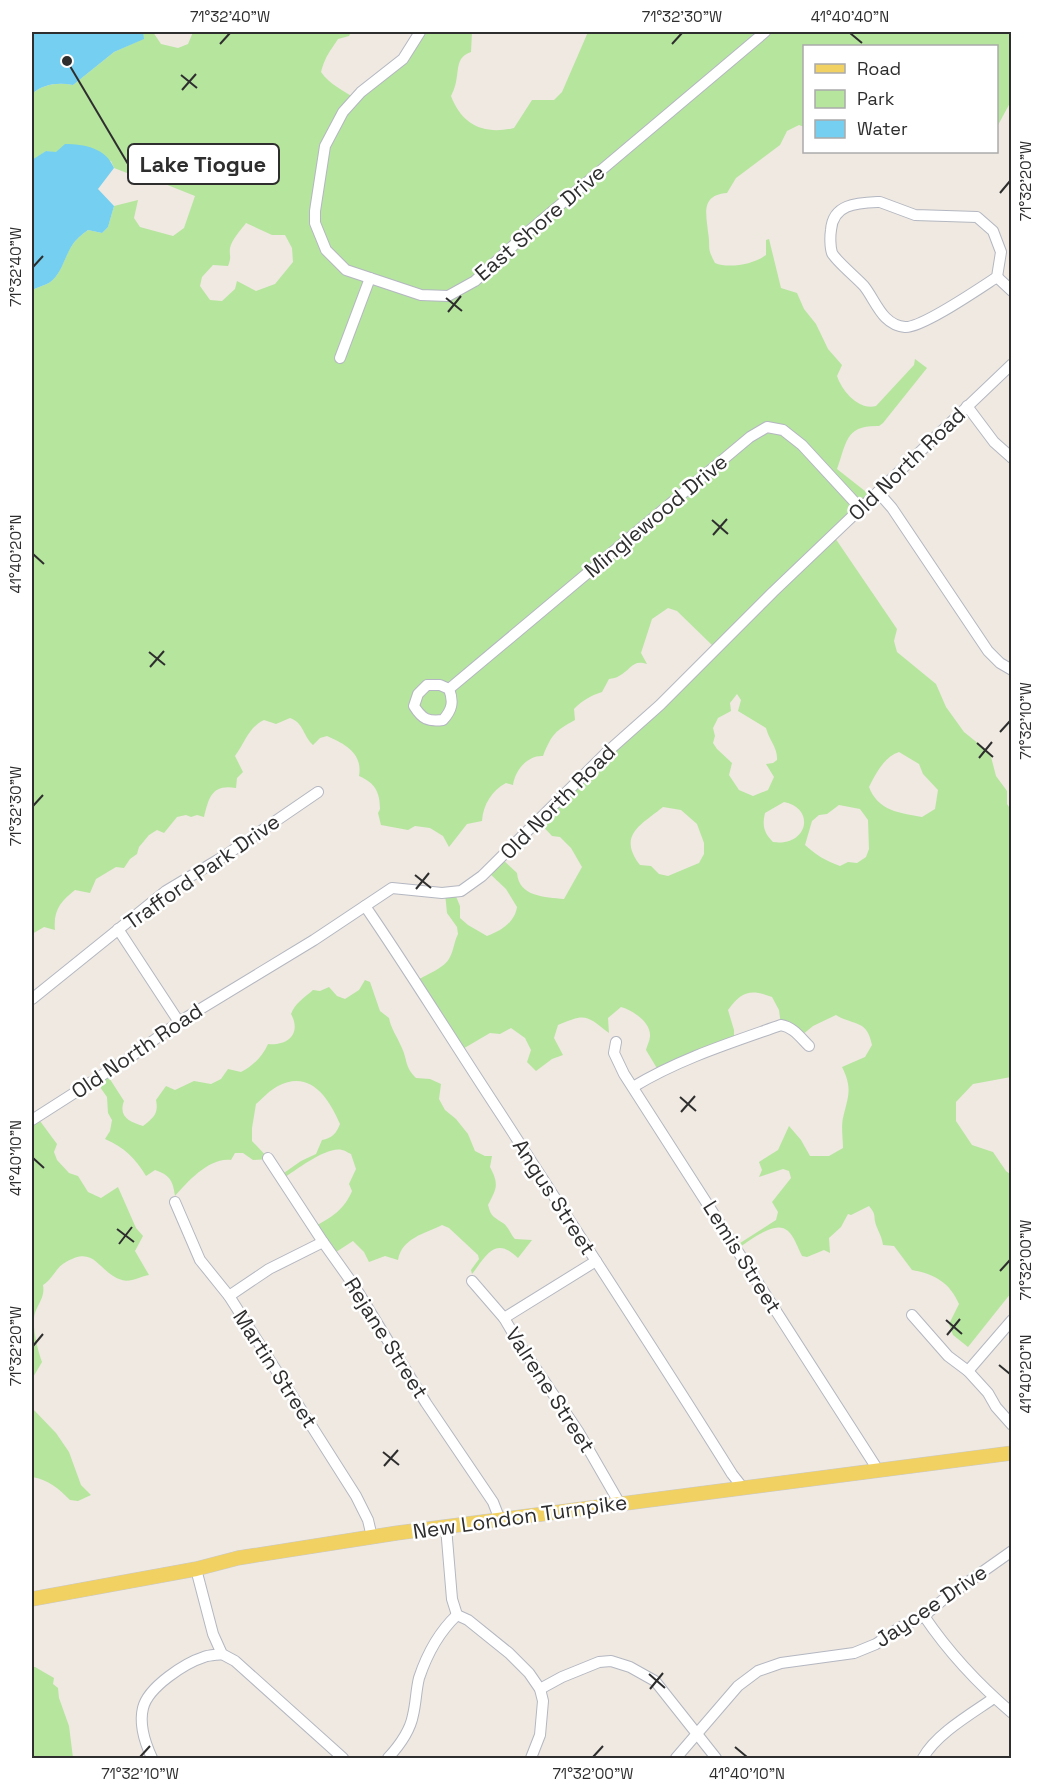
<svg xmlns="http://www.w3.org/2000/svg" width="1043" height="1790" viewBox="0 0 1043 1790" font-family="'Space Grotesk',sans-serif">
	<rect width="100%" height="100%" fill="#efe9e1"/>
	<g fill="#b6e59e" fill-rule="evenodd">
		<path d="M143 32H153L161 44 178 48 188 44 193 32H351L349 36 338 39C329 53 326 55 321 72 329 84 343 90 354 98L393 66 421 32H472L471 52C456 57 459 69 456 82 455 87 453 92 451 96 462 125 484 135 514 128L532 100H554L562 92 588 32H1011V101L997 127 996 46H804V127L799 125 787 131 780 145 736 178 727 193C701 195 706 213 708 232 711 249 706 246 715 263 729 269 754 264 766 255V240L769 239 781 288 797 293 804 309 816 324 828 349 842 365 837 376C842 391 859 411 876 406L914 365 915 359 927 368 883 423 879 426C845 425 847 442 837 469L870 495 831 532 897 629 894 641 897 652 936 684 946 707 964 732 990 753 996 776 1007 791V804L1011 810V1077L973 1084 956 1102V1121L972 1145 993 1152 1006 1171 1011 1175V1293L968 1347 953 1335 949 1324 959 1304C950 1283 935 1274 912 1270L894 1246 883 1245C882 1237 879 1233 876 1225 873 1215 877 1216 869 1206L851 1215 848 1214 841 1227 829 1238 830 1253 824 1250 807 1257 802 1256C798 1248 794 1236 788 1231 775 1219 750 1241 738 1248L737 1245 776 1220 778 1212 772 1202 791 1178 789 1171 783 1169 759 1177 762 1170 759 1162 778 1150 789 1126 801 1140 810 1156H829L843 1148C843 1139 841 1127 843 1118 848 1096 853 1089 842 1067L865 1057 872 1045C867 1019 854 1026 836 1015L813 1026 796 1040 781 1026 779 1010 772 997C751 989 742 991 728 1010L734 1030V1040L658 1070 646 1050C647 1046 650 1040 650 1036 651 1022 632 1010 621 1007L608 1018 609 1033C586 1015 586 1013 558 1025L554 1038 563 1055 552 1059 536 1071 527 1062 531 1050 525 1038 511 1028 500 1034 490 1033 461 1050 418 980C427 974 445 968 450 957 454 949 454 942 458 934L457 927 447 913 445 893 455 894 460 906V918L468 925 487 936C501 931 515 922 517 907L506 889 487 871 501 858 517 873C519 897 545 897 564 899L582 867 571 848 560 837 552 836 538 821 714 647 677 611 668 608 652 619 641 653 647 664C632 659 631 670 619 676 616 678 613 678 609 679L602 692C590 696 583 700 574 709L575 720C555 731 552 734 543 756 527 755 515 771 513 785L506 783C492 790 483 805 482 821L467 824 449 847 443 836 430 828 415 826 408 830 381 825 378 813 380 809C380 792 375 783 359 776 363 753 345 744 327 736L320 738 313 745C303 736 304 723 290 718L276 724 264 720C248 728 246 741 235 756L243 772 237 778 236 788C212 784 209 797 204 817L197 815 191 817 186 815 177 817 164 833 157 830 149 835 139 847 137 854 130 859 124 868 116 867 96 879 90 893 75 890C61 901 53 910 55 930L44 927 32 934V290C37 288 44 285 49 283 61 275 64 258 71 247 75 240 81 235 88 230L102 233 108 227 114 206 138 200 134 218 140 227 173 236 184 228 195 196 165 184 147 185 127 173 114 168 111 161 46 151 32 161V94C43 84 59 82 73 85L114 52 143 39ZM246 223 272 235H285L292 248 293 262 275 284 256 291 237 281 235 289 222 301 210 300 200 286 202 277 213 265 228 266C232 256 229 256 230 248 232 239 241 230 246 223ZM737 694 741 700 738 711 766 728C769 740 778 748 777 760L773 763 766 764 774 777 768 790 753 796 739 790 729 775 732 763 717 749 713 743 715 736 713 728 718 718 731 711 730 703ZM899 752 919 764 923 774 938 790 935 809 922 817C900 813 878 811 869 787 876 773 884 757 899 752ZM784 802C816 808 808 847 773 842 764 833 762 826 765 813ZM839 805 860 809 868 820 869 849 866 857 857 863 848 862 840 866C826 861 816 855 805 845L812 821 819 815 827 814ZM663 807 681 810 697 824 704 843V854L699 863 668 876 659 874 651 866 640 865C617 835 641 825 663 807Z"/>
		<path d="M365 980 370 982 380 1011 389 1018C391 1029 397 1036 401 1046 408 1060 404 1066 416 1078L430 1079 441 1084 439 1099 445 1110 456 1119 468 1134 475 1151 485 1156H492L490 1167C499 1184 497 1188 488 1205 491 1217 494 1217 503 1223 508 1226 511 1235 515 1239L532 1240 518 1258C495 1235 486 1256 472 1274L471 1270 479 1259 478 1255 449 1228 442 1225C424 1234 402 1238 398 1260L385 1256 369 1262 364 1252 353 1241 333 1254 314 1227C332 1217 344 1210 352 1191L349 1184 356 1169 351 1154C348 1153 345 1150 342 1150 327 1146 296 1170 284 1178L281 1175 301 1161 316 1154 322 1140C332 1138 336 1134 340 1124 329 1098 310 1069 278 1086 270 1090 263 1098 256 1104L252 1128V1141L269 1159 253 1160 243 1153H235L231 1160C210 1157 188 1181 175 1196 173 1181 170 1175 155 1170L146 1176C135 1158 124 1147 105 1139L110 1131 112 1120 108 1113 107 1097 95 1080 106 1073 124 1101C118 1117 130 1122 143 1126 153 1118 159 1114 156 1100L166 1086 175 1090 194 1081 211 1084 221 1079 228 1069 241 1072C253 1066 263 1056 268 1044 287 1046 302 1034 291 1014 295 1003 304 998 313 990L320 991 329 987 337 996 345 999 359 990Z"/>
		<path d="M37 1117 57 1144 54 1152 57 1160 69 1173 78 1176 88 1192 101 1198 118 1187 136 1228 143 1236 135 1251 149 1275C141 1276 130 1283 122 1280 98 1273 96 1244 66 1262 56 1267 53 1279 43 1285 45 1297 39 1302 35 1313 31 1325 38 1351 42 1362L32 1379V1120Z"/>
		<path d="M32 1408 56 1433 69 1452 81 1485 91 1495 78 1501 70 1500C58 1488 49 1480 32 1477Z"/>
		<polygon points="32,1667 35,1667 54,1678 53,1684 58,1688 59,1698 69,1726 73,1758 32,1758"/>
	</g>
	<g fill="#75cff0">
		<path d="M32 32H143L144 39 114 52 73 85C58 82 43 84 32 94Z"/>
		<path d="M65 144C84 144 106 148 114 168L98 189 114 206 108 227 102 233 88 230C81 235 75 240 71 247 64 259 61 275 49 283 44 285 37 288 32 290V160L46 151 56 152Z"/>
	</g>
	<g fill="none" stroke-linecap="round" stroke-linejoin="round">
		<g stroke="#b4b7c1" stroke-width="12">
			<g id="minor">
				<polyline points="420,32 403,59 361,92 343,112 325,146 315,211 315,223 326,250 346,270 421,295 448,296 475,281 529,231 765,32"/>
				<path d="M880 202 915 215 977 217 993 231 1001 252 997 277C980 288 922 328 905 327 882 325 876 301 864 286 857 278 836 261 832 253 830 247 830 236 831 230 833 203 858 203 880 202Z"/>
				<polyline points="997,277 1012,291"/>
				<polyline points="340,358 370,278"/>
				<polyline points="967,406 994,442 1012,458"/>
				<polyline points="878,492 892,508 988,651 1000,663 1012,670"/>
				<path d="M449 689 440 685H427L418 694 414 706C422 719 428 722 443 720 452 710 454 702 449 689L750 437 767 427 783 430 802 445 861 509"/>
				<path d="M365 906C413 976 457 1048 504 1119 580 1237 658 1355 732 1474L743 1488"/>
				<polyline points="118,929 179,1022"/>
				<polyline points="32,999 166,891 226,855 318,792"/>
				<polyline points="616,1042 614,1053 624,1074 878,1470"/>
				<path d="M633 1087C679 1059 730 1043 781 1025 793 1027 800 1037 809 1046"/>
				<polyline points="32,1120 132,1056 179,1022 314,940 392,888 442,893 461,891 482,876 606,753 660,705 773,592 1012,364"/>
				<polyline points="268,1158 323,1242 355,1287 426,1403 493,1502 500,1520"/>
				<polyline points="175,1202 200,1260 229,1296 356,1496 368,1520 372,1537"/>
				<polyline points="472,1281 504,1318 520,1345 578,1431 620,1504"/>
				<polyline points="229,1296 269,1269 323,1242"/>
				<polyline points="912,1315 948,1356 968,1371 988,1393 996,1407 1012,1425"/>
				<polyline points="504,1318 596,1261"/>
				<polyline points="968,1371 1012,1320"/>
				<polyline points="446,1527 452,1599 457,1615"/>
				<polyline points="196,1569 213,1634 222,1654 235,1661 343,1758"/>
				<polyline points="457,1615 468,1620 509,1653 529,1673 540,1689 543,1701 540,1735 531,1758"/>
				<path d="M924 1616C949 1653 978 1684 1012 1713"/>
				<polyline points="540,1689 562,1677 599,1662 611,1661 630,1667 655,1681 716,1758"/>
				<path d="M152 1758C145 1743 139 1724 143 1708 148 1687 185 1663 204 1657 209 1655 216 1655 222 1654"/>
				<path d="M388 1758C399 1746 410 1732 413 1715 416 1703 416 1690 419 1678 427 1654 439 1632 457 1615"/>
				<polyline points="676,1758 738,1686 758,1671 781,1663 854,1653 876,1644 899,1628 924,1616 944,1599 1012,1551"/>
				<path d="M923 1758C936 1734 971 1714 994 1698"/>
			</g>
		</g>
		<g stroke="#c9c9c9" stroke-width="15">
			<polyline id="major" points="32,1599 196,1569 238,1558 397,1533 1012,1453"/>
		</g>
		<use href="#minor" stroke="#fff" stroke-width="10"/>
		<use href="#major" stroke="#f2d163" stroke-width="14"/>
	</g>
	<path fill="none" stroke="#2e2e2e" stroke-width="2" d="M850 33 862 43M220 44 230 33M672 44 682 33M181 75 197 88M182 90 196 74M1000 193 1010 181M33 267 43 256M446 298 462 311M448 312 461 296M712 520 728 534M713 535 727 519M33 554 44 564M149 652 165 665M150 667 164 651M1000 732 1010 721M977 743 993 757M979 758 992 742M33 806 43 795M415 875 431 888M416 889 429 873M680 1097 696 1111M681 1112 695 1096M33 1158 44 1168M117 1229 134 1242M119 1244 132 1227M1000 1271 1010 1260M946 1320 962 1334M947 1335 960 1319M33 1346 43 1334M999 1365 1010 1374M383 1452 399 1465M384 1466 398 1450M649 1674 665 1688M650 1689 663 1673M735 1747 747 1757M140 1757 150 1746M593 1757 603 1746"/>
	<g text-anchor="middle" stroke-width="5" stroke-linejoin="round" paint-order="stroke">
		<g font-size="21" fill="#2e2e2e" stroke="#fff">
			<text transform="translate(540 223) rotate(-41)" y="7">East Shore Drive</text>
			<text transform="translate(907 464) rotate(-44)" y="7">Old North Road</text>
			<text transform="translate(656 516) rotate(-40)" y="7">Minglewood Drive</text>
			<text transform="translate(558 802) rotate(-45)" y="7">Old North Road</text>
			<text transform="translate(202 872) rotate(-35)" y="7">Trafford Park Drive</text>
			<text transform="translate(137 1051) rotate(-34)" y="7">Old North Road</text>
			<text transform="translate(554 1197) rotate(57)" y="7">Angus Street</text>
			<text transform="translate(742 1257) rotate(58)" y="7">Lemis Street</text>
			<text transform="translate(386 1338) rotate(58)" y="7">Rejane Street</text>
			<text transform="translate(275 1369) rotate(57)" y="7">Martin Street</text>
			<text transform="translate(550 1390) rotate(57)" y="7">Valrene Street</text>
			<text transform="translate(520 1517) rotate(-8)" y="7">New London Turnpike</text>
			<text transform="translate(931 1606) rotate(-34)" y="7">Jaycee Drive</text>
		</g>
	</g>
	<path fill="none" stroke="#2e2e2e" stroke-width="2" d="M67 61L128 164"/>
	<circle fill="#2e2e2e" stroke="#fff" stroke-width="2" cx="67" cy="61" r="6"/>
	<rect fill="#fff" stroke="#2e2e2e" stroke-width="2" x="128" y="144" width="151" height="40" rx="6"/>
	<g font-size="22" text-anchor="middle" font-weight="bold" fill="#2e2e2e">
		<text x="203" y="172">Lake Tiogue</text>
	</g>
	<rect width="1043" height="1790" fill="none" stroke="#ffffff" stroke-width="66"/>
	<rect x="803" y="45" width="195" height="108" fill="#ffffff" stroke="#ababab" stroke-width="1.5"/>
	<rect x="815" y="64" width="30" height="9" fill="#f2d163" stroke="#ababab" stroke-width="1.5"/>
	<text x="857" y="75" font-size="18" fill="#2e2e2e">Road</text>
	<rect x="815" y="90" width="30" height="18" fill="#b6e59e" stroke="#ababab" stroke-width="1.5"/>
	<text x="857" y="105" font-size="18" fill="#2e2e2e">Park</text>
	<rect x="815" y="120" width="30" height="18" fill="#75cff0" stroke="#ababab" stroke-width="1.5"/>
	<text x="857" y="135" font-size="18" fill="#2e2e2e">Water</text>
	<rect x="33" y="33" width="977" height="1724" fill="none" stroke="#2e2e2e" stroke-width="2"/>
	<g font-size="15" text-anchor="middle" fill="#2e2e2e">
		<text x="230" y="22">71°32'40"W</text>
		<text x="682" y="22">71°32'30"W</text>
		<text x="850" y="22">41°40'40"N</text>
		<text transform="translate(1026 181) rotate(-90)" y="5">71°32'20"W</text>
		<text transform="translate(16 267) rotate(-90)" y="5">71°32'40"W</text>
		<text transform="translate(16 554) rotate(-90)" y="5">41°40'20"N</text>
		<text transform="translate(1026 721) rotate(-90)" y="5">71°32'10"W</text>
		<text transform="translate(16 806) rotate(-90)" y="5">71°32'30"W</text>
		<text transform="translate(16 1158) rotate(-90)" y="5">41°40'10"N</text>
		<text transform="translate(1026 1260) rotate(-90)" y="5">71°32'00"W</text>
		<text transform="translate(16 1346) rotate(-90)" y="5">71°32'20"W</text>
		<text transform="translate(1026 1374) rotate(-90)" y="5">41°40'20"N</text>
		<text x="140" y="1779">71°32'10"W</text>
		<text x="593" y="1779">71°32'00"W</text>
		<text x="747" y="1779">41°40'10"N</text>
	</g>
</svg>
